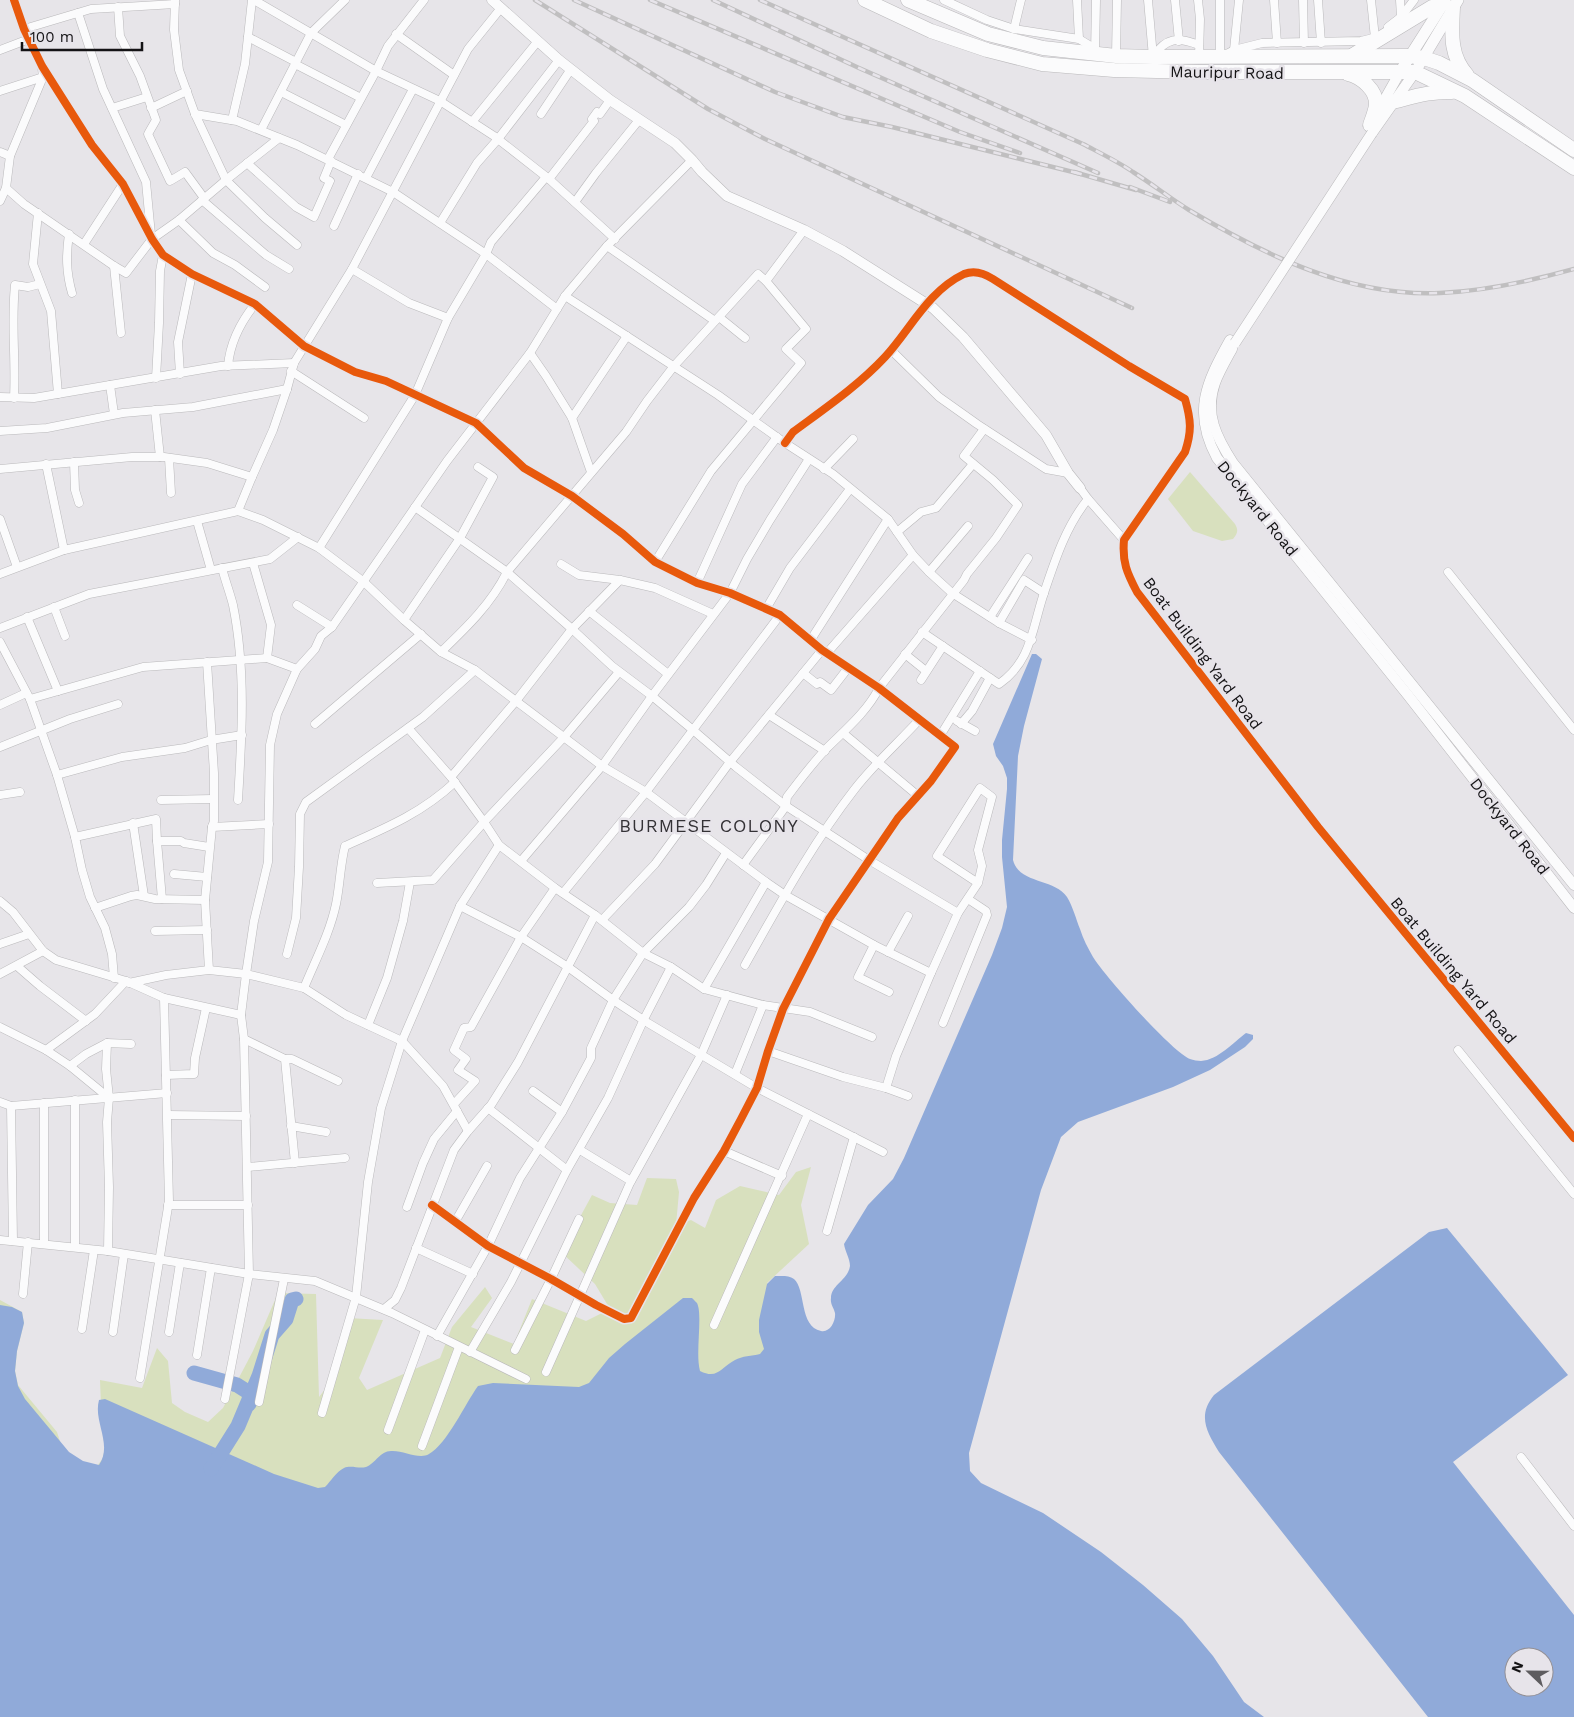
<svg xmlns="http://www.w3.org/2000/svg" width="1574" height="1717" viewBox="0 0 1574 1717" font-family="'Work Sans',sans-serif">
	<rect width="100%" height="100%" fill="#e7e5e9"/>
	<g fill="#d8e0be">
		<path d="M1190 472 1235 524C1239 531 1237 534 1233 539L1222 541 1193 531 1168 499Z"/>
		<polygon points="811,1167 801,1205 809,1244 767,1283 788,1304 766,1357 0,1717 0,1300 22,1312 24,1323 17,1351 15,1371 18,1385 57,1432 77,1493 103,1458 105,1447 102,1430 100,1380 142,1388 157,1348 168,1361 172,1403 185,1412 208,1422 223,1408 253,1351 278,1293 316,1294 319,1397 336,1375 348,1318 383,1320 359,1378 367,1390 440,1358 452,1327 485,1287 492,1298 471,1327 514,1344 532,1299 586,1321 610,1309 595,1284 561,1252 592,1195 610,1203 637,1205 647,1178 676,1179 679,1192 676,1225 691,1220 705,1228 716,1200 740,1186 779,1195 796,1172"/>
	</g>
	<g fill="#90aad9" fill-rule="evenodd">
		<path d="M1032 654H1036L1042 659 1024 726 1018 756 1013 860C1019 884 1054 878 1067 897 1073 907 1076 919 1080 929 1083 939 1088 948 1093 957 1104 975 1172 1052 1190 1059 1193 1060 1198 1061 1201 1061 1218 1060 1234 1042 1246 1033L1253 1035V1039L1245 1047 1210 1070 1173 1087 1078 1122 1061 1137 1041 1190 969 1453 970 1471 981 1483 1043 1513 1101 1552 1143 1585 1182 1619 1213 1656 1244 1702 1264 1717H0V1305L12 1307 22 1312 24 1323 17 1351 15 1371 18 1386 25 1399 69 1452 83 1461 99 1465C113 1444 93 1422 99 1400L105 1399 274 1474 318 1488 325 1487C331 1481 336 1472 344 1468 351 1465 359 1469 366 1467 376 1463 380 1451 391 1451 403 1450 419 1460 429 1454 447 1444 465 1404 478 1386L493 1383 579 1387 589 1383 609 1358 625 1344 683 1298H692C692 1298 697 1303 697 1303 703 1315 695 1353 700 1371 718 1380 721 1367 735 1360 742 1356 752 1356 760 1354L764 1349 759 1332V1320L767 1284 775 1276C781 1276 789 1275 794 1279 806 1289 799 1327 821 1331 830 1333 836 1321 835 1313 834 1308 830 1304 831 1298 831 1285 848 1280 850 1266 850 1259 845 1251 844 1244L868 1205 893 1179 904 1158 992 955 1002 928 1007 907 1002 857V840L1007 789V778L1003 766 996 756 993 744Z"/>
		<path d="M1447 1228 1568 1375 1453 1462 1574 1615V1717H1428L1219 1452C1207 1432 1197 1416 1214 1395L1429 1232ZM1514 1657H1544V1687H1514Z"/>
	</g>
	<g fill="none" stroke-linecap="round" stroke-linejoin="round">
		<g stroke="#90aad9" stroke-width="15">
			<polyline points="194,1373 237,1385 248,1392 251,1400 249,1404"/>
			<polyline points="211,1469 238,1426 259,1376 272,1335 286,1319 292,1300 296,1299"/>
		</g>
		<g stroke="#bab9bb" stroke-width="9">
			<g id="street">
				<polyline points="14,0 24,29 42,66 92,145 123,184 152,239 163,255 192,274 255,304 304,346 355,372 386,381 476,423 524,468 572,496 623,534 655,562 697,583 730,593 780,615 822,650 879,688 955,747 931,781 898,818 829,919 783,1009 768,1051 757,1088 741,1119 724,1151 694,1198 631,1318 624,1319 596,1305 551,1279 488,1246 432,1205"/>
				<polyline points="175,0 174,30 179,70 195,114 226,180 265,218 297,245"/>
				<polyline points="254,0 376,71 440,101 494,136 549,179 615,239"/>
				<polyline points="944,0 987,20 1014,29 1079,39 1089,45 1095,53"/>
				<polyline points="1077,0 1079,39"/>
				<polyline points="1148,0 1153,57"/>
				<polyline points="1175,0 1179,41"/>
				<polyline points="1198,0 1200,19 1199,58"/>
				<polyline points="1220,0 1220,58 1234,50 1262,43 1361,41 1373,38"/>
				<polyline points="1274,0 1277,43"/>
				<polyline points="1303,0 1304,43"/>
				<polyline points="1318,0 1321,43"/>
				<polyline points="1371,0 1375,38"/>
				<polyline points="1400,0 1401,17"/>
				<polyline points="118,7 120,36 140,76 156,120 148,134 170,181 185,172 204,198"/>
				<polyline points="78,13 103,89 146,182 151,235"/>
				<polyline points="1388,27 1401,17 1414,0"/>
				<polyline points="24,29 91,9 175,4"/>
				<polyline points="1014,29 1021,0"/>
				<polyline points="396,34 454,75"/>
				<polyline points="248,37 296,62"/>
				<polyline points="0,50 29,39"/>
				<polyline points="1234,50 1239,0"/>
				<polyline points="1095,54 1096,0"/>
				<polyline points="1116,56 1117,0"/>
				<path d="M1153 57C1166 37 1178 37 1199 45"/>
				<polyline points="295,64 361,98"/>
				<polyline points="0,91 43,77"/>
				<polyline points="281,92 346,125"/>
				<polyline points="112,108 147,97"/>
				<polyline points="151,108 187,91"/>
				<polyline points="195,114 237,121 297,145 393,192 486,254 557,309"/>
				<polyline points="541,114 571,69"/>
				<polyline points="232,120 245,64 252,0"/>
				<polyline points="472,122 538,41"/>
				<polyline points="261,130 311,33 345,0"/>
				<polyline points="0,152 10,156"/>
				<polyline points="328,159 376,71 388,46 424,0"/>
				<polyline points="247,163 296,207 314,217 330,181 324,178 331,161"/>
				<polyline points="366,178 413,89"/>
				<polyline points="549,179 594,121 592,119 597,112 600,114 610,100"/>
				<polyline points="6,188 24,204 114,266 126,273 152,239 179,220 226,180 279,138"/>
				<polyline points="202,200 266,255 289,269"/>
				<polyline points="0,201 6,188 10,156 43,77 42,68"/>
				<polyline points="575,202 596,173 639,120"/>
				<polyline points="38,213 33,264 51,311 58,394"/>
				<polyline points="179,220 213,253 235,265 265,287"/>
				<polyline points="440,223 477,163 498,139 559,60"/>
				<polyline points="334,226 358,174"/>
				<path d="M69 234C66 255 66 272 72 293"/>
				<polyline points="84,244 123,184"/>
				<polyline points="607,246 715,321"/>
				<polyline points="114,266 121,333"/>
				<polyline points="352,269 409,303 448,318"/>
				<polyline points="565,296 718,395 785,443 833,474 888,519 913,555 929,572 952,593 999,623 1032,640"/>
				<polyline points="719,317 745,338"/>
				<polyline points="891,350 939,397 977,424 1046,469 1068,473"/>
				<polyline points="530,353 546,376 572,418 591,472"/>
				<path d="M228 366C230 342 240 323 255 304"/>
				<polyline points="291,371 364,418"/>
				<polyline points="180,374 178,342 192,274"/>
				<polyline points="156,378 159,323 160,271 163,255"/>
				<polyline points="110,385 114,414"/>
				<polyline points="0,397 34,398 221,366 294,363"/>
				<path d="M14 398C16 360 11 323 15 285L28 287 40 284"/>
				<polyline points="155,410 160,457"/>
				<polyline points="572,418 627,336"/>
				<polyline points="0,431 47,428 123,413 193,407 287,389"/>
				<path d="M785 443 793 432C824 409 858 386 885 357 910 330 928 291 964 274 974 270 984 273 993 279L1129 366 1185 399C1191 420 1192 431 1185 452L1124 540C1122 562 1127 573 1137 592L1318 827 1574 1138"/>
				<polyline points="169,458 171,493"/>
				<polyline points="74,462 75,490 79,503"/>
				<polyline points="46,464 64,550"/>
				<polyline points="0,469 132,457 164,457 207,463 252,477"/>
				<polyline points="824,469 853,439"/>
				<polyline points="1088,499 1124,540"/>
				<polyline points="415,507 507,572 572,629 612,666 652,696 693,730 736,767 786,806 869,860 958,913"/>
				<polyline points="238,511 252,477 273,430 287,389 294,363 352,269 468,49 501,8"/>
				<polyline points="0,519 17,567"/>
				<polyline points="197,521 211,570"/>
				<polyline points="897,532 921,512 936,508 973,464"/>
				<polyline points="319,548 415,395 448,318 486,254 491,242 546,177"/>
				<polyline points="655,562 711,471 801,363 786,349 806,329 766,281"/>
				<polyline points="253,563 271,625 267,658 297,669"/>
				<polyline points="561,564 579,575 620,580 655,588 713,614"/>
				<path d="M222 568C225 580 230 593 233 605 246 669 242 735 238 800"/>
				<polyline points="929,572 968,526"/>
				<polyline points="1448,572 1574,730"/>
				<polyline points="0,574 64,550 238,511 263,520 319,548 364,582 404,620 441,652 475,670 602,766 646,792 766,882 785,895 874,945 931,973"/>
				<polyline points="697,583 742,484 777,437"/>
				<polyline points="297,605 332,627"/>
				<polyline points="54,607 65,636"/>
				<polyline points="766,609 790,568 850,489"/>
				<polyline points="589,611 668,674"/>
				<polyline points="27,617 58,691"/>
				<polyline points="990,617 1028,558"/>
				<polyline points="404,620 460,538 493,477 478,467"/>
				<polyline points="999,623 1024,580 1044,593"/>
				<polyline points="0,628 89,594 270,559 298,537"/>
				<path d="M922 632 999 684C1032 661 1032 628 1044 593 1055 560 1066 526 1088 499L1080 488"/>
				<polyline points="810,641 888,519"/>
				<polyline points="0,642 30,699 57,775 75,837 82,870 90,897 105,928 112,954 114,978"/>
				<path d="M441 652C467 627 491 604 507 572L626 432 647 401 674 366 758 274 766 281 804 230"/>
				<polyline points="827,653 913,555"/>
				<polyline points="905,654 926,671"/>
				<polyline points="207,662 214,773 214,821 212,827 205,900 209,970"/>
				<polyline points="803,673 817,684 820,682 831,690 848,668"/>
				<polyline points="921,680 943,646"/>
				<polyline points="30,699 143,667 267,658"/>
				<polyline points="0,705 26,693"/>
				<polyline points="769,715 825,751"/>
				<polyline points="957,721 975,731"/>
				<polyline points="315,724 421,634"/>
				<polyline points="961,724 972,711 990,678"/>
				<polyline points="408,728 451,777 484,822 499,845 555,888 595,915 643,953 671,967 704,989 763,1005 810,1012 872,1037"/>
				<polyline points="843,733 917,795"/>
				<polyline points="940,736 980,671"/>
				<polyline points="0,747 70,719 118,704"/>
				<polyline points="57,775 122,757 185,748 211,740 242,735"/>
				<polyline points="451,777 516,701 572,629 620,580"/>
				<polyline points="0,795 20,792"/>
				<polyline points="161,800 213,799"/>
				<polyline points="133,823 144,896"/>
				<polyline points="212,827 269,824"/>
				<polyline points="75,837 156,819 157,841"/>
				<polyline points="521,861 602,766 652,696 730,593 747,559 770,520 809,459"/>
				<path d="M743 865 786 806 787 797C799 781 812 764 826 749 844 731 867 712 879 688L964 580 967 574 996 538 1018 505 993 480 964 456 984 429"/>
				<polyline points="174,874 207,877"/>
				<polyline points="377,883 433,880 484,822 565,736 619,672"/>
				<polyline points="563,893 646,792 780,615"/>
				<polyline points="162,899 157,841 181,841 184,843 209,847"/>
				<polyline points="0,901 13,912 43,951 56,960 126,981 164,998 241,1015"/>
				<polyline points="460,906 521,937 568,967 613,1000 648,1023 757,1088 883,1152"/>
				<polyline points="95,908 131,896 137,895 155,899 205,900"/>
				<polyline points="602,920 655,864 730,762 822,650"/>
				<polyline points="155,931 207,930"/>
				<polyline points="0,944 29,934"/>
				<polyline points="874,945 858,977 889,992"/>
				<polyline points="888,952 908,916"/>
				<polyline points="287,954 296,918 299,867 300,814 306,802 423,717 475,670"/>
				<path d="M745 965C779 905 812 844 854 790 873 765 898 743 919 720"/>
				<polyline points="17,966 40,986 86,1021"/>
				<polyline points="0,974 43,951"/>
				<polyline points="129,983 166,975 209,970 246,974 304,988 346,1015 402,1041 443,1086 468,1131"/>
				<path d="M304 988C315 961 330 933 336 904 340 885 340 866 345 846 386 828 422 813 455 782"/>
				<polyline points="704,989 766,882"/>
				<polyline points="943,1023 987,915 986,911 968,899"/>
				<polyline points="368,1025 387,978 403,921 410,882"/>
				<polyline points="0,1027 46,1050 70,1066 109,1098"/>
				<polyline points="244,1039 285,1059 295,1163"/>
				<polyline points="107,1043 106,1069 109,1098 107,1122 109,1187 108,1251"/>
				<polyline points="46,1050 95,1014 126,981"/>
				<polyline points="1458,1050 1574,1194"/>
				<polyline points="768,1051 843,1077 886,1088 908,1096"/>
				<polyline points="285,1059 292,1059 338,1081"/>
				<polyline points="70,1066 86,1054 107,1043 131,1044"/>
				<polyline points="735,1074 763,1005"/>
				<polyline points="166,1075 194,1074 195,1058 206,1008"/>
				<polyline points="886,1088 896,1056 931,973 958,913 978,883 982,866 978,850 992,797 980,788 937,856 978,883"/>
				<polyline points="533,1091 562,1112"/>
				<polyline points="75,1100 75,1247"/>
				<polyline points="0,1102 11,1106 167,1093"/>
				<polyline points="454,1104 475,1081 458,1070 466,1059 454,1050 464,1028 471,1027 521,937 555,888"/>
				<polyline points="11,1106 13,1241"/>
				<polyline points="488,1108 567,1170"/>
				<polyline points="168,1115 246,1116"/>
				<polyline points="291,1126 326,1132"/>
				<polyline points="580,1150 631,1181"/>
				<polyline points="724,1151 782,1176"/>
				<polyline points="248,1167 345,1158"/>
				<polyline points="168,1205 248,1205"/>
				<polyline points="407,1207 423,1163 434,1139 457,1111"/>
				<polyline points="455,1222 487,1166"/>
				<polyline points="827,1231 854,1137"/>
				<polyline points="0,1240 108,1251 249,1274 315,1281 392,1313 526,1379"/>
				<polyline points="44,1244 44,1103"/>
				<polyline points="416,1248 473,1274"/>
				<polyline points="23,1294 28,1242"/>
				<polyline points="384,1309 395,1300 401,1288 454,1150 468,1131 491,1105 518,1062 595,915"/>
				<polyline points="714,1325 808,1114"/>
				<polyline points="82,1329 94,1250"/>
				<polyline points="113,1332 124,1254"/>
				<polyline points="169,1332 180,1263"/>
				<polyline points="437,1336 488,1246 520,1178 562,1112 591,1058 591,1048 613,1000 643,953 689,907 706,885 726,853"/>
				<polyline points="515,1350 551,1279 579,1219"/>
				<polyline points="470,1352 511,1282 567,1170 608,1098 644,1019 671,967"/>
				<polyline points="197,1355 211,1268"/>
				<polyline points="546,1372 630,1183 701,1055 727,995"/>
				<polyline points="140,1378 169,1201 164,998"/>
				<polyline points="225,1399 249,1274 244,1039 241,1015 246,974 254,921 268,862 270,745 277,714 297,669 315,649 321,636 332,627 447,461 530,353 565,296 607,246 692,160"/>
				<polyline points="259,1402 284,1279"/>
				<polyline points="322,1413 356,1297 368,1182 381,1108 402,1041 460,906 499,845"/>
				<polyline points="388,1430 425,1330"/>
				<polyline points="422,1446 459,1347"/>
				<polyline points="1521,1457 1574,1526"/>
			</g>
		</g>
		<g stroke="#bab9bb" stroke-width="11">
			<g id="secondary">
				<polyline points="492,0 559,60 610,100 675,143 692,160 702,172 727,196 804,230 843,251 933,308 963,337 1046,435 1068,473 1080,488"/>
				<polyline points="1377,113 1400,72"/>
				<polyline points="1372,133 1415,72"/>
				<path d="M1230 340C1206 383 1192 412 1217 458L1407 694 1574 908"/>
				<path d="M1232 349C1226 360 1219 372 1215 383 1204 414 1217 438 1233 463L1574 885"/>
			</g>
		</g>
		<g stroke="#bab9bb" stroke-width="12">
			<g id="primary">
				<polyline points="1419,65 1458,0"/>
				<polyline points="1400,72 1445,1"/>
			</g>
		</g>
		<g stroke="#bab9bb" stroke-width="15">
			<g id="highway">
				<polyline points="865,0 931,31 987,50 1042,64 1114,70 1199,72 1415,72 1465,96 1574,168"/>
				<polyline points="908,0 988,34 1043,48 1116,56 1153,57 1409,56 1424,58 1439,63 1472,80 1574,150"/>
				<path d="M1453 7C1452 32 1449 55 1467 75"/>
				<polyline points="1353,55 1432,7 1443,4"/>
				<path d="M1348 74C1361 77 1377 90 1376 105 1375 112 1372 119 1370 125"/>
				<path d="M1392 102C1413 97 1431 91 1452 92"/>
			</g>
		</g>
		<use href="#street" stroke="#fbfbfc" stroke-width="8"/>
		<use href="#secondary" stroke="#fbfbfc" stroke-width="10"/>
		<use href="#primary" stroke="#fbfbfc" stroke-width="11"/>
		<use href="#highway" stroke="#fbfbfc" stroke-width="14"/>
		<g stroke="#c0bfc0" stroke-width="4.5">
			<g id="rail">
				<polyline points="535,0 708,109 765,139 1132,308"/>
				<polyline points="574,0 775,92 843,117 892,127 1081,174"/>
				<polyline points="650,0 960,132 1020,153"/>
				<polyline points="713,0 859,68 1098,173"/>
				<path d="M760 0 1083 144C1100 153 1117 161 1133 172 1152 184 1170 198 1189 210 1265 255 1349 297 1440 293 1485 291 1531 281 1574 269"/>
				<polyline points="1074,172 1136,190"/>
				<polyline points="1130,187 1170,202"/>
			</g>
		</g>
		<use href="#rail" stroke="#e7e4ea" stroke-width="2.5" stroke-dasharray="8" stroke-linecap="butt"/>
		<g stroke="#bab9bb" stroke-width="11" stroke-linecap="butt">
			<polyline id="secondary-bridge" points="1235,343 1372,133"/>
		</g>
		<use href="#secondary-bridge" stroke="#fbfbfc" stroke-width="10"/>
		<g stroke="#e7e4ea" stroke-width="11">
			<g id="cycleway">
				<polyline points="14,0 24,29 42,66 92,145 123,184 152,239 163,255 192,274 255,304 304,346 355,372 386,381 476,423 524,468 572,496 623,534 655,562 697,583 730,593 780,615 822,650 879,688 955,747 931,781 898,818 829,919 783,1009 768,1051 757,1088 741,1119 724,1151 694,1198 631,1318 624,1319 596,1305 551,1279 488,1246 432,1205"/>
				<path d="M785 443 793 432C824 409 858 386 885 357 910 330 928 291 964 274 974 270 984 273 993 279L1129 366 1185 399C1191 420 1192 431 1185 452L1124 540C1122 562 1127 573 1137 592L1318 827 1574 1138"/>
			</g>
		</g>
		<use href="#cycleway" stroke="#e8590c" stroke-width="8"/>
	</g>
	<g text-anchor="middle" stroke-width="5" stroke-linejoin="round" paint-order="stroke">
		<g font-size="16" fill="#141315" stroke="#e7e4ea">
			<text transform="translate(1227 72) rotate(1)" y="6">Mauripur Road</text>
			<text transform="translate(1258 508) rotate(51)" y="6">Dockyard Road</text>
			<text transform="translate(1203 653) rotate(53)" y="6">Boat Building Yard Road</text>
			<text transform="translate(1510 826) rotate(52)" y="6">Dockyard Road</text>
			<text transform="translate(1454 970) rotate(50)" y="6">Boat Building Yard Road</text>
		</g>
		<g font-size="18" letter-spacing="1" fill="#343236" stroke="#e7e4ea">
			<text x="709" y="832">BURMESE COLONY</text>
		</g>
	</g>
	<g transform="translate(1529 1672) rotate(292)"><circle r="24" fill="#e7e4ea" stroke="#939095"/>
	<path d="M0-4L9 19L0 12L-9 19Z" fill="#5e5c5f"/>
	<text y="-8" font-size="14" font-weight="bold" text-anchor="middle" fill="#141315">N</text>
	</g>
	<path d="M22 42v8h120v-8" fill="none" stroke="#141315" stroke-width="2.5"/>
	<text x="30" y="42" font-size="15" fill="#141315" stroke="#e7e4ea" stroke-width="4" paint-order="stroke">100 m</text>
</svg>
